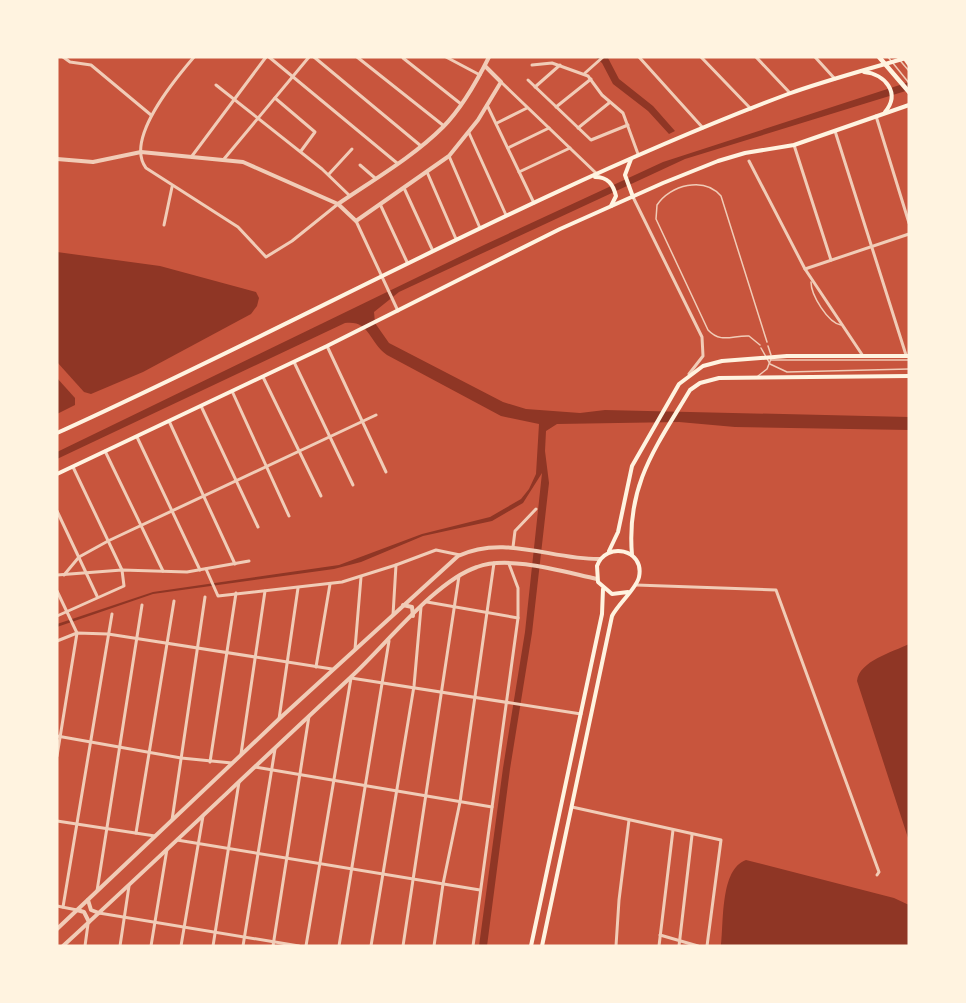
<svg xmlns="http://www.w3.org/2000/svg" width="966" height="1003" viewBox="0 0 966 1003" font-family="'Asap Condensed',sans-serif">
	<rect width="100%" height="100%" fill="#c8553d"/>
	<g fill="#8f3625">
		<polygon points="595,57 608,58 619,79 653,106 675,131 669,134 648,111 613,84 602,63"/>
		<path d="M909 82V90L685 159 399 292 374 312 375 323 389 343 503 402 526 409 580 413 605 410 909 417V430L735 427 679 422 557 424 546 431 545 451 549 483 532 633 510 769 487 946H479L503 768 525 632 542 473 523 503 492 521 423 536 361 562 334 569 153 594 57 627V624L153 592 339 565 422 534 490 517 521 499 529 489 536 474 539 424 501 416 387 355C368 341 370 320 345 323L57 459V452L486 244 663 162Z"/>
		<polygon points="57,252 160,266 256,292 259,298 257,306 251,314 143,372 91,394 84,392 57,362"/>
		<polygon points="57,378 75,398 75,405 57,414"/>
		<path d="M909 644V841L857 681C859 661 893 652 909 644Z"/>
		<path d="M746 860 894 898 909 905V946H721C724 922 720 869 746 860Z"/>
	</g>
	<g fill="none" stroke-linecap="round" stroke-linejoin="round">
		<g stroke="#f1ccb7" stroke-width="1.5">
			<polyline points="888,57 909,83"/>
			<polyline points="897,57 909,71"/>
			<path d="M811 282C811 295 828 323 841 325"/>
			<path d="M760 345 749 336C733 335 721 344 708 330L656 219 657 205C670 185 704 176 721 196L767 342"/>
			<polyline points="768,346 771,355"/>
			<polyline points="761,348 770,364 787,372 909,369"/>
			<polyline points="771,360 909,360"/>
			<polyline points="758,376 767,369 771,359"/>
		</g>
		<g stroke="#f1ccb7" stroke-width="3">
			<polyline points="63,57 70,62 91,65 151,115"/>
			<path d="M194 57C176 78 124 139 146 168L238 227 266 257 292 241 338 204"/>
			<polyline points="269,57 397,163"/>
			<polyline points="314,57 421,146"/>
			<polyline points="357,57 444,126"/>
			<polyline points="446,57 480,75"/>
			<polyline points="639,57 703,128"/>
			<polyline points="701,57 751,109"/>
			<polyline points="756,57 790,93"/>
			<polyline points="815,57 835,79"/>
			<polyline points="403,58 461,104"/>
			<polyline points="532,65 552,63 588,76 602,95 623,113 638,154"/>
			<polyline points="585,73 603,57"/>
			<polyline points="528,80 591,140 628,125"/>
			<polyline points="501,82 597,174"/>
			<polyline points="216,85 322,169 350,196"/>
			<polyline points="535,87 560,65"/>
			<polyline points="275,98 315,132 301,151"/>
			<polyline points="487,105 534,203"/>
			<polyline points="556,107 591,79"/>
			<polyline points="876,116 909,223"/>
			<polyline points="497,123 527,108"/>
			<polyline points="578,128 609,103"/>
			<polyline points="835,131 906,355"/>
			<polyline points="469,133 506,215"/>
			<polyline points="794,145 831,260"/>
			<polyline points="508,148 549,128"/>
			<polyline points="192,156 266,57"/>
			<polyline points="449,156 480,228"/>
			<polyline points="224,159 309,57"/>
			<polyline points="749,161 805,269 863,356"/>
			<polyline points="360,165 375,178"/>
			<polyline points="427,172 456,239"/>
			<polyline points="519,172 570,148"/>
			<polyline points="329,174 352,149"/>
			<polyline points="404,188 432,249"/>
			<polyline points="633,197 702,337 703,356 689,374"/>
			<polyline points="380,204 407,262"/>
			<polyline points="356,221 398,311"/>
			<polyline points="164,225 172,187"/>
			<polyline points="805,269 909,234"/>
			<polyline points="327,346 386,472"/>
			<polyline points="294,362 353,485"/>
			<polyline points="263,377 321,496"/>
			<polyline points="232,391 289,516"/>
			<polyline points="201,406 258,527"/>
			<polyline points="169,421 235,564"/>
			<polyline points="137,437 200,570"/>
			<polyline points="105,451 163,571"/>
			<polyline points="57,511 97,596"/>
			<polyline points="513,547 515,531 536,509"/>
			<polyline points="206,569 218,596 342,582 396,565 436,550 460,555"/>
			<polyline points="57,575 122,570 187,572 249,561"/>
			<polyline points="64,575 79,557 108,541 376,415"/>
			<polyline points="636,585 776,590 879,872 877,875"/>
			<polyline points="57,591 77,633 57,756"/>
			<polyline points="427,602 518,618"/>
			<polyline points="393,615 396,565"/>
			<polyline points="57,616 124,586 122,570 73,467"/>
			<polyline points="57,641 77,633 108,634 332,669"/>
			<polyline points="355,649 361,577"/>
			<polyline points="316,667 330,584"/>
			<polyline points="279,719 298,588"/>
			<polyline points="57,736 181,758 232,763"/>
			<polyline points="241,754 265,591"/>
			<polyline points="210,762 236,593"/>
			<polyline points="255,767 492,807"/>
			<polyline points="572,807 721,840 707,946"/>
			<polyline points="172,820 205,597"/>
			<polyline points="57,821 155,836"/>
			<polyline points="136,833 174,601"/>
			<polyline points="177,840 480,890"/>
			<polyline points="97,891 142,605"/>
			<polyline points="57,906 77,910"/>
			<polyline points="63,907 112,614"/>
			<polyline points="99,913 299,946"/>
			<polyline points="660,935 698,946"/>
			<polyline points="85,946 88,924"/>
			<polyline points="120,946 129,886"/>
			<polyline points="151,946 167,849"/>
			<polyline points="181,946 203,816"/>
			<polyline points="213,946 239,782"/>
			<polyline points="243,946 275,749"/>
			<polyline points="273,946 309,716"/>
			<polyline points="306,946 351,678 581,714"/>
			<polyline points="339,946 389,641"/>
			<polyline points="371,946 414,686 421,607"/>
			<polyline points="403,946 459,576"/>
			<polyline points="434,946 443,884 460,802 494,563"/>
			<polyline points="473,946 518,618 518,588 509,564"/>
			<polyline points="616,946 619,900 629,820"/>
			<polyline points="659,946 673,830"/>
			<polyline points="679,946 692,835"/>
		</g>
		<g stroke="#f1ccb7" stroke-width="4">
			<polyline points="57,159 93,162 141,152 243,162 338,204 356,221 449,156 478,120 501,82 485,66"/>
			<path d="M338 204C373 180 413 157 443 127 462 108 477 81 489 57"/>
			<polyline points="403,605 412,607 413,616"/>
			<polyline points="88,900 91,910 99,913"/>
			<polyline points="77,910 84,912 89,922"/>
			<path d="M57 929 279 719 458 556C504 534 553 560 600 559"/>
			<path d="M63 946C160 857 255 766 351 677 385 646 435 581 477 567 509 555 564 572 597 579"/>
		</g>
		<g stroke="#fff3e0" stroke-width="4">
			<path d="M864 72C885 74 901 93 885 112"/>
			<polyline points="631,159 625,175 633,197"/>
			<path d="M595 177C608 177 613 184 616 196L611 206"/>
			<path d="M57 433C302 322 536 189 788 94 827 80 869 69 909 57"/>
			<polyline points="57,474 327,346 560,229 663,183 718,161 745,153 794,145 909,105"/>
			<polyline points="609,551 618,532 632,466 679,384 703,366 722,361 787,356 909,356"/>
			<path d="M632 555C626 485 656 447 690 390L700 383 719 378 909 376"/>
			<polyline points="531,946 602,614 603,589"/>
			<path d="M542 946 612 616C618 604 637 588 639 577 645 549 606 541 597 566L598 582 612 594 628 592"/>
		</g>
		<g stroke="#fff3e0" stroke-width="4.5">
			<polyline points="879,57 909,92"/>
			<polyline points="904,57 909,64"/>
		</g>
	</g>
	<rect width="966" height="1003" fill="none" stroke="#fff3e0" stroke-width="117"/>
</svg>
